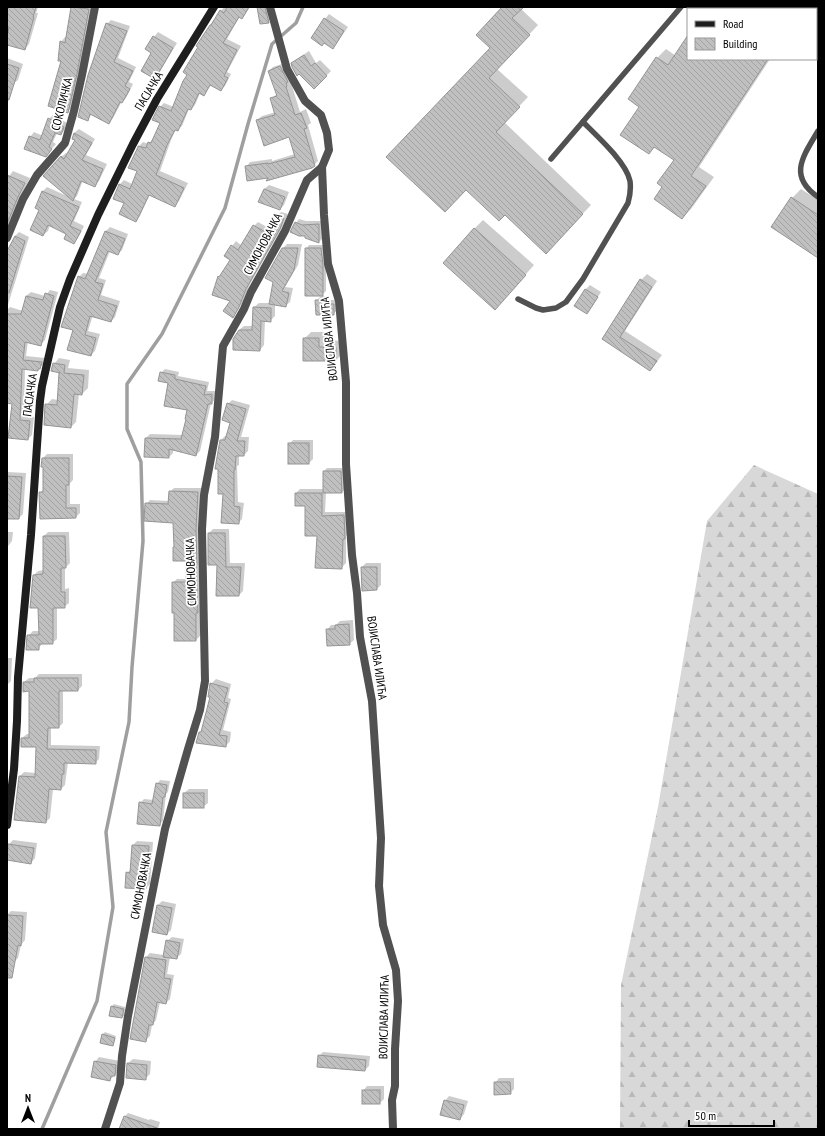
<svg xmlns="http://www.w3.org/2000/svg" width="825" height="1136" viewBox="0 0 825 1136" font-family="'PT Sans Narrow',sans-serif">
	<defs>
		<pattern id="forest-firs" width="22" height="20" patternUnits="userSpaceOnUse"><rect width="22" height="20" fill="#d8d8d8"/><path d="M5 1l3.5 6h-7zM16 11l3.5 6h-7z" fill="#b8b8b8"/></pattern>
		<pattern id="building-back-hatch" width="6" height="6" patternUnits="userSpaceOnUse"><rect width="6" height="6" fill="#c0c0c0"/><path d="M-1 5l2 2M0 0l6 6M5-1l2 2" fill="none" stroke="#a3a3a3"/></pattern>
	</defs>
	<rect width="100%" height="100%" fill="#fff"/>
	<polygon fill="url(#forest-firs)" points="754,465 818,494 818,1129 620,1129 621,985 658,807 707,521"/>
	<g fill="#0003">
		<polygon points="7,7 38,7 36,13 38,13 29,44 25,49 7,44"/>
		<polygon points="72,7 92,7 72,108 67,112 61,42 65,37 67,38"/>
		<polygon points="224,7 227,8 228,7 250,7 246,13 242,18 240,16 227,39 241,46 227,72 231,74 225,86 220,90 211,85 204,95 200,93 195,105 191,109 189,109 182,126 177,130 176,129 171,140 160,171 188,183 179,201 175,205 150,194 140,216 136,221 125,203 114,198 120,184 124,180 132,184 138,171 129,167 139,146 143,142 149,144 153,138 161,123 160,107 164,103 174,107 188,74 199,46 210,25"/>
		<polygon points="258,7 270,7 272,17 268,22"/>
		<polygon points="503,7 523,7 521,9 538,25 497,69 528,97 504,122 591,205 555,243 505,214 466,189 491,47"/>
		<polygon points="329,14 348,27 337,43 333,47 325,19"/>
		<polygon points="111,20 130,26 118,58 136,67 129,82 133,84 126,98 121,103 113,118 109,123 92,114 87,120 107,24"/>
		<polygon points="158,32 177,43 159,73 155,78 154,37"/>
		<polygon points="688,37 688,59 770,59 699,167 714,177 691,209 682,218 664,186 676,159 656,146 649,153 641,106 657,58 666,49 676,56"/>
		<polygon points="309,51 316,63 320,60 331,71 314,88 292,64 297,59"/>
		<polygon points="7,58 23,64 18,80 13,84 7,82"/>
		<polygon points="285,63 300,112 306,109 311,123 308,125 318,161 312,167 269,177 246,167 250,162 272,159 272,161 295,154 290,136 257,120 262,116 276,112 271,99 277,94 269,71 273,67"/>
		<polygon points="53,115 67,123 65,130 61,134 57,133 53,142 56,144 50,151 30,137 34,132 43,136 49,119"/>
		<polygon points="79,129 95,139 86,155 107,164 99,181 95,186 83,180 77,196 74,199 82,202 74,221 84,226 78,238 74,243 68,233 50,225 48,231 43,235 40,209 36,207 43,191 47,187 67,196 61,157 66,153 68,154 76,140 74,133"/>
		<polygon points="13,171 30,178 23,191 7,228 7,179"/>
		<polygon points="269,185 289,192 284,205 280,209 264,189"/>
		<polygon points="801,189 818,200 818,257 792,198"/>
		<polygon points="281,212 288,214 284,224 250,284 243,302 236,313 233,317 232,300 219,277 232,260 225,255 236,241 242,246 254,226 258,222 272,230 277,216"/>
		<polygon points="299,219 306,221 322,221 322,239 319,242 306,235 296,223"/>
		<polygon points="483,220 534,265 504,299 474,229"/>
		<polygon points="110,227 128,234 122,250 118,254 110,251 99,278 106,280 101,295 120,301 115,317 111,321 93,315 88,331 100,334 95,351 91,355 74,330 79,277 83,273 88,274 106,231"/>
		<polygon points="19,232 29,237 7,308 7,264 12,242 15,236"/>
		<polygon points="287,244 302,244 298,265 285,287 293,288 290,302 285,306 275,304 275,316 270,321 265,320 264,345 260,350 239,330 244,326 254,326 254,307 259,303 270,303 282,249"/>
		<polygon points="309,245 324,245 326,262 326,291 321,296 329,296 329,300 338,300 338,310 333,314 316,301 322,295 306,249"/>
		<polygon points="647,274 657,281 625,331 662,355 656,363 650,369 604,339 641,280"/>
		<polygon points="590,285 601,292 591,308 587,313 585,290"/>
		<polygon points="50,290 58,292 45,340 41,344 28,341 26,356 45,358 44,364 37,370 25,368 24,416 34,417 32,435 28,439 9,437 13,403 7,402 7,310 10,307 23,311 26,296 31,292 45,296"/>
		<polygon points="311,332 325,332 325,340 343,341 343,353 336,360 304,339"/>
		<polygon points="59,358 70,360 68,368 89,370 88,388 82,394 79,394 76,422 71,427 46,405 52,399 58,400 61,372 54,364"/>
		<polygon points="165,369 179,372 178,376 209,382 207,391 216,391 216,399 211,403 200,451 196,455 173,449 173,453 169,457 146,438 150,434 183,435 188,410 169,382 161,373"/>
		<polygon points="232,400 250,405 241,437 249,437 248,451 244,455 239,455 239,465 237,466 238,502 244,503 242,519 238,523 224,493 219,468 216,468 221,440 225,436 228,436 232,422 228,404"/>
		<polygon points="293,440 313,440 313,459 309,463 289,444"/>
		<polygon points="47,454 73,454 73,480 70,483 70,504 80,504 80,513 76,517 40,493 44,489 43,458"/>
		<polygon points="327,468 344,468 345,489 342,492 326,492 325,512 348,512 349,533 346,536 346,563 341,568 318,535 306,505 296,493 300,489 324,489 324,471"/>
		<polygon points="7,472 26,473 23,514 19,518 8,518 8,532 13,532 12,541 8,546"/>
		<polygon points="174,488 202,488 201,608 200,610 200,636 196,640 173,583 177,579 187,579 187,560 175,546 174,522 146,504 150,500 169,501 170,492"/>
		<polygon points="213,529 229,529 230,563 245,563 243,591 239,595 217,595 218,564 209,533"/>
		<polygon points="48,532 69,532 70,563 65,568 65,589 69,588 69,603 64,607 57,607 57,639 52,643 43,643 38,649 28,636 33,631 40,631 39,607 34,575 38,571 44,570 44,536"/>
		<polygon points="366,563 381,563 381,585 377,589 362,567"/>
		<polygon points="353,620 354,640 349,644 327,630 331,625 336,625 340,621"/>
		<polygon points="7,658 12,658 11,681 7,685"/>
		<polygon points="39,674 82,674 82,686 78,690 63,690 63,723 59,727 51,727 51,745 100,746 99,759 95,763 68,762 65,785 61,789 53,789 50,818 46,822 20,776 24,772 36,773 37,746 22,738 27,734 30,734 30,690 24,682 29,678 35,678"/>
		<polygon points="216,679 231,684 228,698 231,699 223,730 231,732 230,741 226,746 200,732 202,730 211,697 211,684"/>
		<polygon points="160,780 170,781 168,792 166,794 163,821 159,825 140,803 144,799 154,800 157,784"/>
		<polygon points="189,789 208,789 208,803 203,807 184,793"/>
		<polygon points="13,840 37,843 35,858 31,863 7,859 9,844"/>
		<polygon points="137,841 153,842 150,884 146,888 127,873 132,868 133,845"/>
		<polygon points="162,901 176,904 171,930 167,934 158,905"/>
		<polygon points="11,911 27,912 25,940 21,945 18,958 14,962 7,961 7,915"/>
		<polygon points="172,937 184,939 181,954 176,958 170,957 167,974 174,975 170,999 166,1003 160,1002 156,1020 152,1025 150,1036 146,1040 131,1038 146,957 150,953 164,955 167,941"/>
		<polygon points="114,1004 125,1007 124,1016 122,1017 112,1006"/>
		<polygon points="105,1032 116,1036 114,1043 112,1045 101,1042 103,1034"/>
		<polygon points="323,1052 370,1056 369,1066 365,1070 319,1056"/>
		<polygon points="99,1057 120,1061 119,1071 110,1080 95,1062"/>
		<polygon points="133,1059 151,1061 150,1074 145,1079 127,1077 128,1063"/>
		<polygon points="499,1078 514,1078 514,1089 510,1093 495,1083"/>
		<polygon points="367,1086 384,1086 384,1099 380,1103 363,1091"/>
		<polygon points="449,1096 468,1101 464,1114 460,1119 445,1101"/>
		<polygon points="128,1113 149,1120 150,1119 160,1122 158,1129 126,1129 125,1116"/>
	</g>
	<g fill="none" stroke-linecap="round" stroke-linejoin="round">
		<polyline stroke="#9f9f9f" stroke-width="3.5" points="42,1129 97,1001 113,907 106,832 129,722 132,667 143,541 141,462 127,429 127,384 162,334 225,208 248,124 272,44 296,23 303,7"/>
	</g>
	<g fill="url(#building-back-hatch)" stroke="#959595">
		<polygon points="7,7 36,7 33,17 34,17 25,50 7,45 7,36 9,28 7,28"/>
		<polygon points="71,7 89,9 77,74 68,113 48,106 61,61 58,61 60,41 65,43"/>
		<polygon points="227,7 249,7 242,19 239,17 223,43 237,50 224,76 228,78 221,91 210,85 204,96 199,93 191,110 188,109 178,131 175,130 167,145 156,175 184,188 175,207 149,195 136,222 119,214 124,203 113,199 119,184 130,189 137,171 128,168 138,147 138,146 146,148 148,142 151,143 160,123 152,120 159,106 171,111 183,81 187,75 183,72 198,47 196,46 210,25 211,25 220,10 224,13"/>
		<polygon points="257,7 265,7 269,23 260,24"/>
		<polygon points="502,7 524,7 512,18 530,35 489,78 520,107 496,132 583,214 546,254 505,215 499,221 466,190 445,212 386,157 490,48 476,35"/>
		<polygon points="324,18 344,31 333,49 324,43 322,46 311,38"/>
		<polygon points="106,23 127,31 114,62 133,71 125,86 130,89 122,103 120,102 109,124 90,114 88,121 78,117 88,75"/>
		<polygon points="688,35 688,59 768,59 691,176 706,186 682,219 654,199 662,187 657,183 674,160 654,147 649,154 620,135 639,107 628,99 656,57 668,65"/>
		<polygon points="153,36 173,48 155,79 141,71 151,53 145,49"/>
		<polygon points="304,55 311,66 315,63 327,76 314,89 299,74 297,76 292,67 291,63"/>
		<polygon points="7,64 19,68 9,100 7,100"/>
		<polygon points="280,66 288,82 286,83 287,86 286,87 295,115 301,113 307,128 304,129 315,166 312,168 266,181 268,178 247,181 245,166 268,163 268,164 295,157 289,137 264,146 256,120 275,115 270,98 277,96 268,71"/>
		<polygon points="48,118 64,127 61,135 55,133 49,147 52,149 46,157 24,149 29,136 40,140"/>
		<polygon points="74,133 92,143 82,160 103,169 95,187 81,181 73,201 43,176 61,156 64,159 75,140 72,139"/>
		<polygon points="7,175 25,183 18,197 7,224"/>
		<polygon points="264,189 285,197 280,210 258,202"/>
		<polygon points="42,191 79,207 70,226 81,231 74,244 64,239 66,234 48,225 43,236 30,230 39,210 35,208"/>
		<polygon points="791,197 818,215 818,258 771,227"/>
		<polygon points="276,215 284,218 280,229 246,289 239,307 233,318 223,311 230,301 212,295 218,276 219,277 230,260 224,256 231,245 238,250 253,225 269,234"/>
		<polygon points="295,222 302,225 319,224 319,243 305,238 305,236 299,236 290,232"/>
		<polygon points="474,228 526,275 495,310 443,263"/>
		<polygon points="105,231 125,239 118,255 108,251 95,282 103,284 98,300 117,306 111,322 90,316 85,335 96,338 91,356 67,350 73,330 61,327 78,276 85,279"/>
		<polygon points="15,236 25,241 9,293 7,293 7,251"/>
		<polygon points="282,248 298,248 294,270 282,291 289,293 286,307 269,304 273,282 265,278"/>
		<polygon points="305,248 321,248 323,265 323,296 305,296"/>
		<polygon points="640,279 652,287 620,337 657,361 650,371 602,339"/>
		<polygon points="585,289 598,297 587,314 574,306"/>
		<polygon points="45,293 54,296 41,346 25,342 23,360 42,362 40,369 38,369 38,371 22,369 20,420 30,421 28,440 8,438 12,404 7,403 7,314 21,314 26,296 43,300"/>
		<polygon points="315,300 325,300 325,304 334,304 334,315 316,315"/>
		<polygon points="253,307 271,308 271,322 261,321 260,351 233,350 233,339 239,330 252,330"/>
		<polygon points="303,338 319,338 319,347 336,347 336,361 303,361"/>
		<polygon points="53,363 65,365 64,373 84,375 82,395 74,394 71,428 44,425 45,404 57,405 59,373 60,373 51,371"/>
		<polygon points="160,372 175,375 175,379 206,386 204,395 212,394 212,404 208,404 196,456 169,449 169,458 144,457 145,438 181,439 186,419 185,419 187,410 164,406 168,383 158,381"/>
		<polygon points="227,403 246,409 237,441 245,441 244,456 236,456 235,470 234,470 234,506 240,507 239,524 221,523 223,494 218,494 218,469 215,469 220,440 225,440 230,423 222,420"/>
		<rect x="288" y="443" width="21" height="21"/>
		<polygon points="42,458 69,458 69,485 66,485 66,508 76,508 76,518 40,519 39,492 43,492 43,467 41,467"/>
		<polygon points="323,471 341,471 342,493 323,493"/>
		<polygon points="7,476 22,477 19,519 7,519"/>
		<polygon points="169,491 198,492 196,529 197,565 196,565 198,613 196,613 196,641 174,641 174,613 172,613 172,582 186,582 186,561 173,561 173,547 174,547 173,523 144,521 145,503 168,504"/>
		<polygon points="295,493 322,493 322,516 344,515 345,539 343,539 342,569 315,568 317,536 305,536 305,506 295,506"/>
		<polygon points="208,533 225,533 226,567 241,567 239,596 216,596 217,565 208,565"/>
		<polygon points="43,536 65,536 66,568 61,568 61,592 65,592 65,608 53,608 53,644 39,644 39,650 26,650 27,635 39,635 38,608 30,608 33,575 43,574"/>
		<polygon points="361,567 377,567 377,590 362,591"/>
		<polygon points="349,624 350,645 327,646 326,629 335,629 335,625"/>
		<polygon points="34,678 78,678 78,691 59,691 59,728 48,728 47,749 96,750 96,764 64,763 64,774 62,774 61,790 49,789 46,823 14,820 19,776 35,777 36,747 21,747 21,738 29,738 29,691 23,692 23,682 34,682"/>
		<polygon points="210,683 228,688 224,702 228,703 219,735 227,736 226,747 196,743 199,732 201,732 210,697 208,697"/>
		<polygon points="156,783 167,785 165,797 163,797 160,826 137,824 139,802 152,804"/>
		<rect x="183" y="793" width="21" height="15"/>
		<polygon points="8,844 34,848 31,864 7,860"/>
		<polygon points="132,845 149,846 146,889 125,888 126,872 130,873"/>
		<polygon points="157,905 172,908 167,935 152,932"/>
		<polygon points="7,915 23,916 21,946 18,945 12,978 7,978"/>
		<polygon points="166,940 180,943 177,959 163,957"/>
		<polygon points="145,957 166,960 164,978 171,979 166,1004 157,1002 153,1025 149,1025 146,1042 130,1039"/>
		<polygon points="111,1006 124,1009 122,1018 109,1016"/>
		<polygon points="102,1034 115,1038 113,1046 100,1043"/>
		<polygon points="318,1055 366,1060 365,1071 317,1067"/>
		<polygon points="94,1061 116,1065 115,1076 111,1076 110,1081 91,1077"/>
		<polygon points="127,1063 147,1065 146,1080 126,1078"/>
		<polygon points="494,1082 510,1082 511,1094 494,1095"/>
		<rect x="362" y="1090" width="18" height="14"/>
		<polygon points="444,1100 464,1105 460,1120 440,1115"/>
		<polygon points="124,1116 157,1128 157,1129 119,1129"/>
	</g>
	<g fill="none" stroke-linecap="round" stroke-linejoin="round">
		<g stroke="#515151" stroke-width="5.5">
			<path d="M818 131C804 155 787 176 818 197"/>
			<polyline points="551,159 681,7"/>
			<path d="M518 299 536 308 543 310 556 308 566 302 583 279 628 203C630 196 631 189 630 181 626 162 597 136 583 122"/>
		</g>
		<g stroke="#515151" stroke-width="8">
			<polyline points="322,167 324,215 328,264 339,301 346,382 346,464 352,555 357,593 360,637 372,701 381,838 379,886 383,925 396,970 398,1001 395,1049 395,1086 392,1100 393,1129"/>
			<polyline points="7,238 23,199 37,175 65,143 74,111 82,75 95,7"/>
			<polyline points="105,1129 120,1083 122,1056 128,1016 165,829 188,749 200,710 205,681 202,529 204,495 215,437 223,346 244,309 251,292 285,231 307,180 322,167 329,150 327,133 321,115 305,101 287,69 270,7"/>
		</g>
		<polyline stroke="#1e1e1e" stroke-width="8" points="7,825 14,769 17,721 18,677 31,535 40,401 42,386 60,307 70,279 98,215 133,144 157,99 214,7"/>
	</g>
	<g text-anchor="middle" stroke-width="3.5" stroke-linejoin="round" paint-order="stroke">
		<g font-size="12" fill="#000" stroke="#fff">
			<text transform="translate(149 91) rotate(-59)" y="4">ПАСЈАЧКА</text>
			<text transform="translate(62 104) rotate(-76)" y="4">СОКОЛИЧКА</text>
			<text transform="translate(263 244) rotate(-62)" y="4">СИМОНОВАЧКА</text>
			<text transform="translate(329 339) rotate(-96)" y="4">ВОЈИСЛАВА ИЛИЋА</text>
			<text transform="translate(30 395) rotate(-82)" y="4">ПАСЈАЧКА</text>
			<text transform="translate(191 572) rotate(-92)" y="4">СИМОНОВАЧКА</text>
			<text transform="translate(377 658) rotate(82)" y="4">ВОЈИСЛАВА ИЛИЋА</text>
			<text transform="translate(141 886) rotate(-79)" y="4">СИМОНОВАЧКА</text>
			<text transform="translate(384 1017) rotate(-89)" y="4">ВОЈИСЛАВА ИЛИЋА</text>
		</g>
	</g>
	<rect width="825" height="1136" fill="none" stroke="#000000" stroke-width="16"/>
	<rect x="687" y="8" width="130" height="52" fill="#ffffff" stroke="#999999"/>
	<rect x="695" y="21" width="20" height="6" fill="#1e1e1e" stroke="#999999"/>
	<text x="723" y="28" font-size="12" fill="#000000">Road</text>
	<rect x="695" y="38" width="20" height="12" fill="url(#building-back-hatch)" stroke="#999999"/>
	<text x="723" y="48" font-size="12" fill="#000000">Building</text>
	<g transform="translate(28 1108)" stroke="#ffffff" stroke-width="3" paint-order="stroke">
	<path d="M0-3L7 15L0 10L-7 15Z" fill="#000000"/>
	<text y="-6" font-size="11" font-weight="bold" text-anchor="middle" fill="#000000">N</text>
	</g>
	<path d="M689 1120v6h85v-6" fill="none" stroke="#000000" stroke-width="2"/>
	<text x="695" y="1120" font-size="12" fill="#000000" stroke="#ffffff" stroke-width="3" paint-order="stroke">50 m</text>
</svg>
